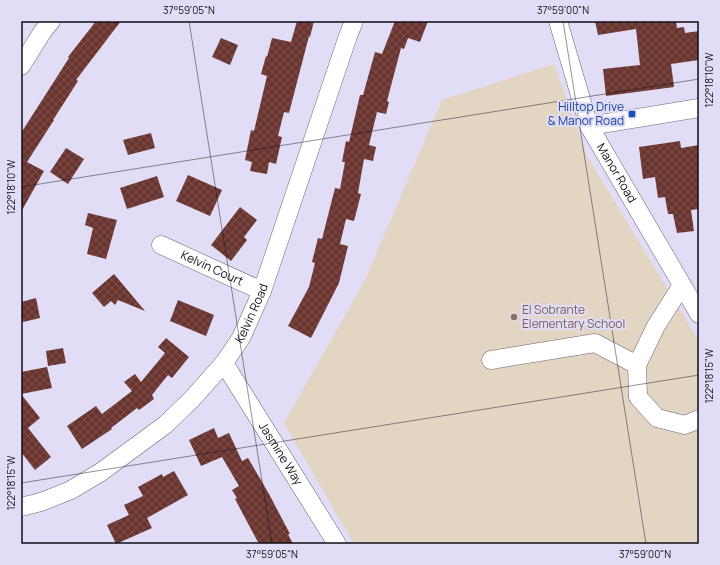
<svg xmlns="http://www.w3.org/2000/svg" width="720" height="565" viewBox="0 0 720 565" font-family="Manrope,sans-serif">
	<defs>
		<pattern id="building-cross-hatch" width="8" height="8" patternUnits="userSpaceOnUse"><rect width="8" height="8" fill="#6a342f"/><path d="M0 0l8 8M0 8l8-8" fill="none" stroke="#794e4b"/></pattern>
	</defs>
	<rect width="100%" height="100%" fill="#e1ddf6"/>
	<polygon fill="#e2d5c1" points="554,64 587,156 699,341 699,544 354,544 284,423 365,280 442,100"/>
	<g fill="url(#building-cross-hatch)">
		<polygon points="96,21 121,21 76,80 78,81 53,120 54,120 27,162 44,171 21,212 21,133 69,58 68,57"/>
		<polygon points="297,21 314,21 310,37 309,36 289,113 284,112 278,136 282,137 276,164 269,162 267,174 250,171 252,162 245,160 251,130 254,131 267,76 261,74 266,56 267,57 272,38 291,42"/>
		<polygon points="395,21 428,21 420,42 408,38 404,49 401,48 387,101 389,102 386,114 377,112 369,145 376,147 373,161 364,159 358,193 361,194 354,221 346,219 340,244 348,246 339,283 311,338 288,326 309,287 315,263 312,262 318,238 322,239 335,188 340,189 345,162 342,162 346,141 349,142 360,95 363,95 375,52 382,54"/>
		<polygon points="595,21 676,21 677,28 684,27 685,33 699,31 699,60 671,64 674,87 606,96 603,69 640,65 636,29 598,35"/>
		<polygon points="221,38 238,45 230,65 212,57"/>
		<polygon points="151,133 155,148 128,155 123,140"/>
		<polygon points="680,141 681,148 699,145 699,209 691,210 694,231 677,233 673,214 668,214 665,197 658,198 655,177 643,179 639,147"/>
		<polygon points="66,148 84,159 68,184 50,172"/>
		<polygon points="188,175 222,190 210,216 176,201"/>
		<polygon points="157,176 164,197 127,209 120,188"/>
		<polygon points="240,207 257,220 244,237 247,240 231,261 211,245"/>
		<polygon points="88,213 117,220 106,259 87,254 93,228 85,225"/>
		<polygon points="114,274 145,311 118,300 115,305 111,301 104,307 92,293"/>
		<polygon points="36,298 40,318 23,322 21,314 21,302"/>
		<polygon points="178,300 214,315 206,336 170,321"/>
		<polygon points="166,338 189,357 172,378 168,375 152,395 154,399 139,410 137,408 111,428 112,429 82,449 67,426 96,406 102,414 132,391 124,382 135,374 141,382 165,353 158,347"/>
		<polygon points="63,348 66,363 48,366 46,351"/>
		<polygon points="47,367 52,388 21,394 21,372"/>
		<polygon points="21,394 40,418 28,428 51,457 35,470 21,452"/>
		<polygon points="214,428 218,438 229,433 242,461 248,458 269,494 290,534 288,534 293,544 259,544 235,499 237,498 232,490 239,486 222,457 201,466 189,440"/>
		<polygon points="174,471 188,495 147,518 152,528 116,544 107,525 129,515 124,505 143,496 138,487 162,474 163,477"/>
	</g>
	<g fill="none" stroke-linecap="round" stroke-linejoin="round">
		<g stroke="#68657a" stroke-width="19">
			<g id="minor">
				<path id="s1" d="M558 21 589 126 699 314"/>
				<polyline points="21,66 43,31 51,21"/>
				<polyline points="589,126 699,108"/>
				<path id="s2" d="M161 245 262 291"/>
				<polyline points="682,285 656,326 637,365 638,397 657,418 685,425 699,419"/>
				<polyline points="491,360 595,343 637,365"/>
				<path id="s3" d="M224 363 337 544"/>
				<path id="s4" d="M21 507 41 502 71 490 101 472 165 425 192 399 224 363 241 338 262 291 348 36 354 21"/>
			</g>
		</g>
		<use href="#minor" stroke="#fff" stroke-width="18"/>
	</g>
	<path fill="none" stroke="#100e17" stroke-width="1" stroke-opacity="0.45" d="M189 21 272 544M563 21 646 544M21 187 699 79M21 483 699 375"/>
	<rect fill="#1a4fb4" stroke="#e1ddf6" stroke-width="1.5" x="628" y="110" width="8" height="8" rx="2"/>
	<circle fill="#8d6e63" stroke="#e1ddf6" stroke-width="1.5" cx="514" cy="317" r="4"/>
	<g text-anchor="middle" stroke-width="4" stroke-linejoin="round" paint-order="stroke">
		<g font-size="12" fill="#164399" stroke="#e1ddf6" text-anchor="end">
			<text x="624" y="111">Hilltop Drive<tspan x="624" dy="14">&amp; Manor Road</tspan></text>
		</g>
		<g font-size="12" fill="#100e17" stroke="#e1ddf6">
			<text dy="4" stroke="none"><textPath href="#s1" startOffset="164">Manor Road</textPath></text>
			<text dy="4" stroke="none"><textPath href="#s2" startOffset="56">Kelvin Court</textPath></text>
			<text dy="4" stroke="none"><textPath href="#s4" startOffset="310">Kelvin Road</textPath></text>
			<text dy="4" stroke="none"><textPath href="#s3" startOffset="107">Jasmine Way</textPath></text>
		</g>
		<g font-size="12" fill="#785e54" stroke="#e1ddf6" text-anchor="start">
			<text x="522" y="314">El Sobrante<tspan x="522" dy="14">Elementary School</tspan></text>
		</g>
	</g>
	<rect width="720" height="565" fill="none" stroke="#e1ddf6" stroke-width="44"/>
	<rect x="22" y="22" width="676" height="521" fill="none" stroke="#100e17" stroke-width="1.5"/>
	<g font-size="10" text-anchor="middle" fill="#100e17">
		<text x="189" y="14">37°59'05"N</text>
		<text x="563" y="14">37°59'00"N</text>
		<text transform="translate(709 80) rotate(-90)" y="4">122°18'10"W</text>
		<text transform="translate(11 187) rotate(-90)" y="4">122°18'10"W</text>
		<text transform="translate(709 376) rotate(-90)" y="4">122°18'15"W</text>
		<text transform="translate(11 483) rotate(-90)" y="4">122°18'15"W</text>
		<text x="272" y="558">37°59'05"N</text>
		<text x="645" y="558">37°59'00"N</text>
	</g>
</svg>
